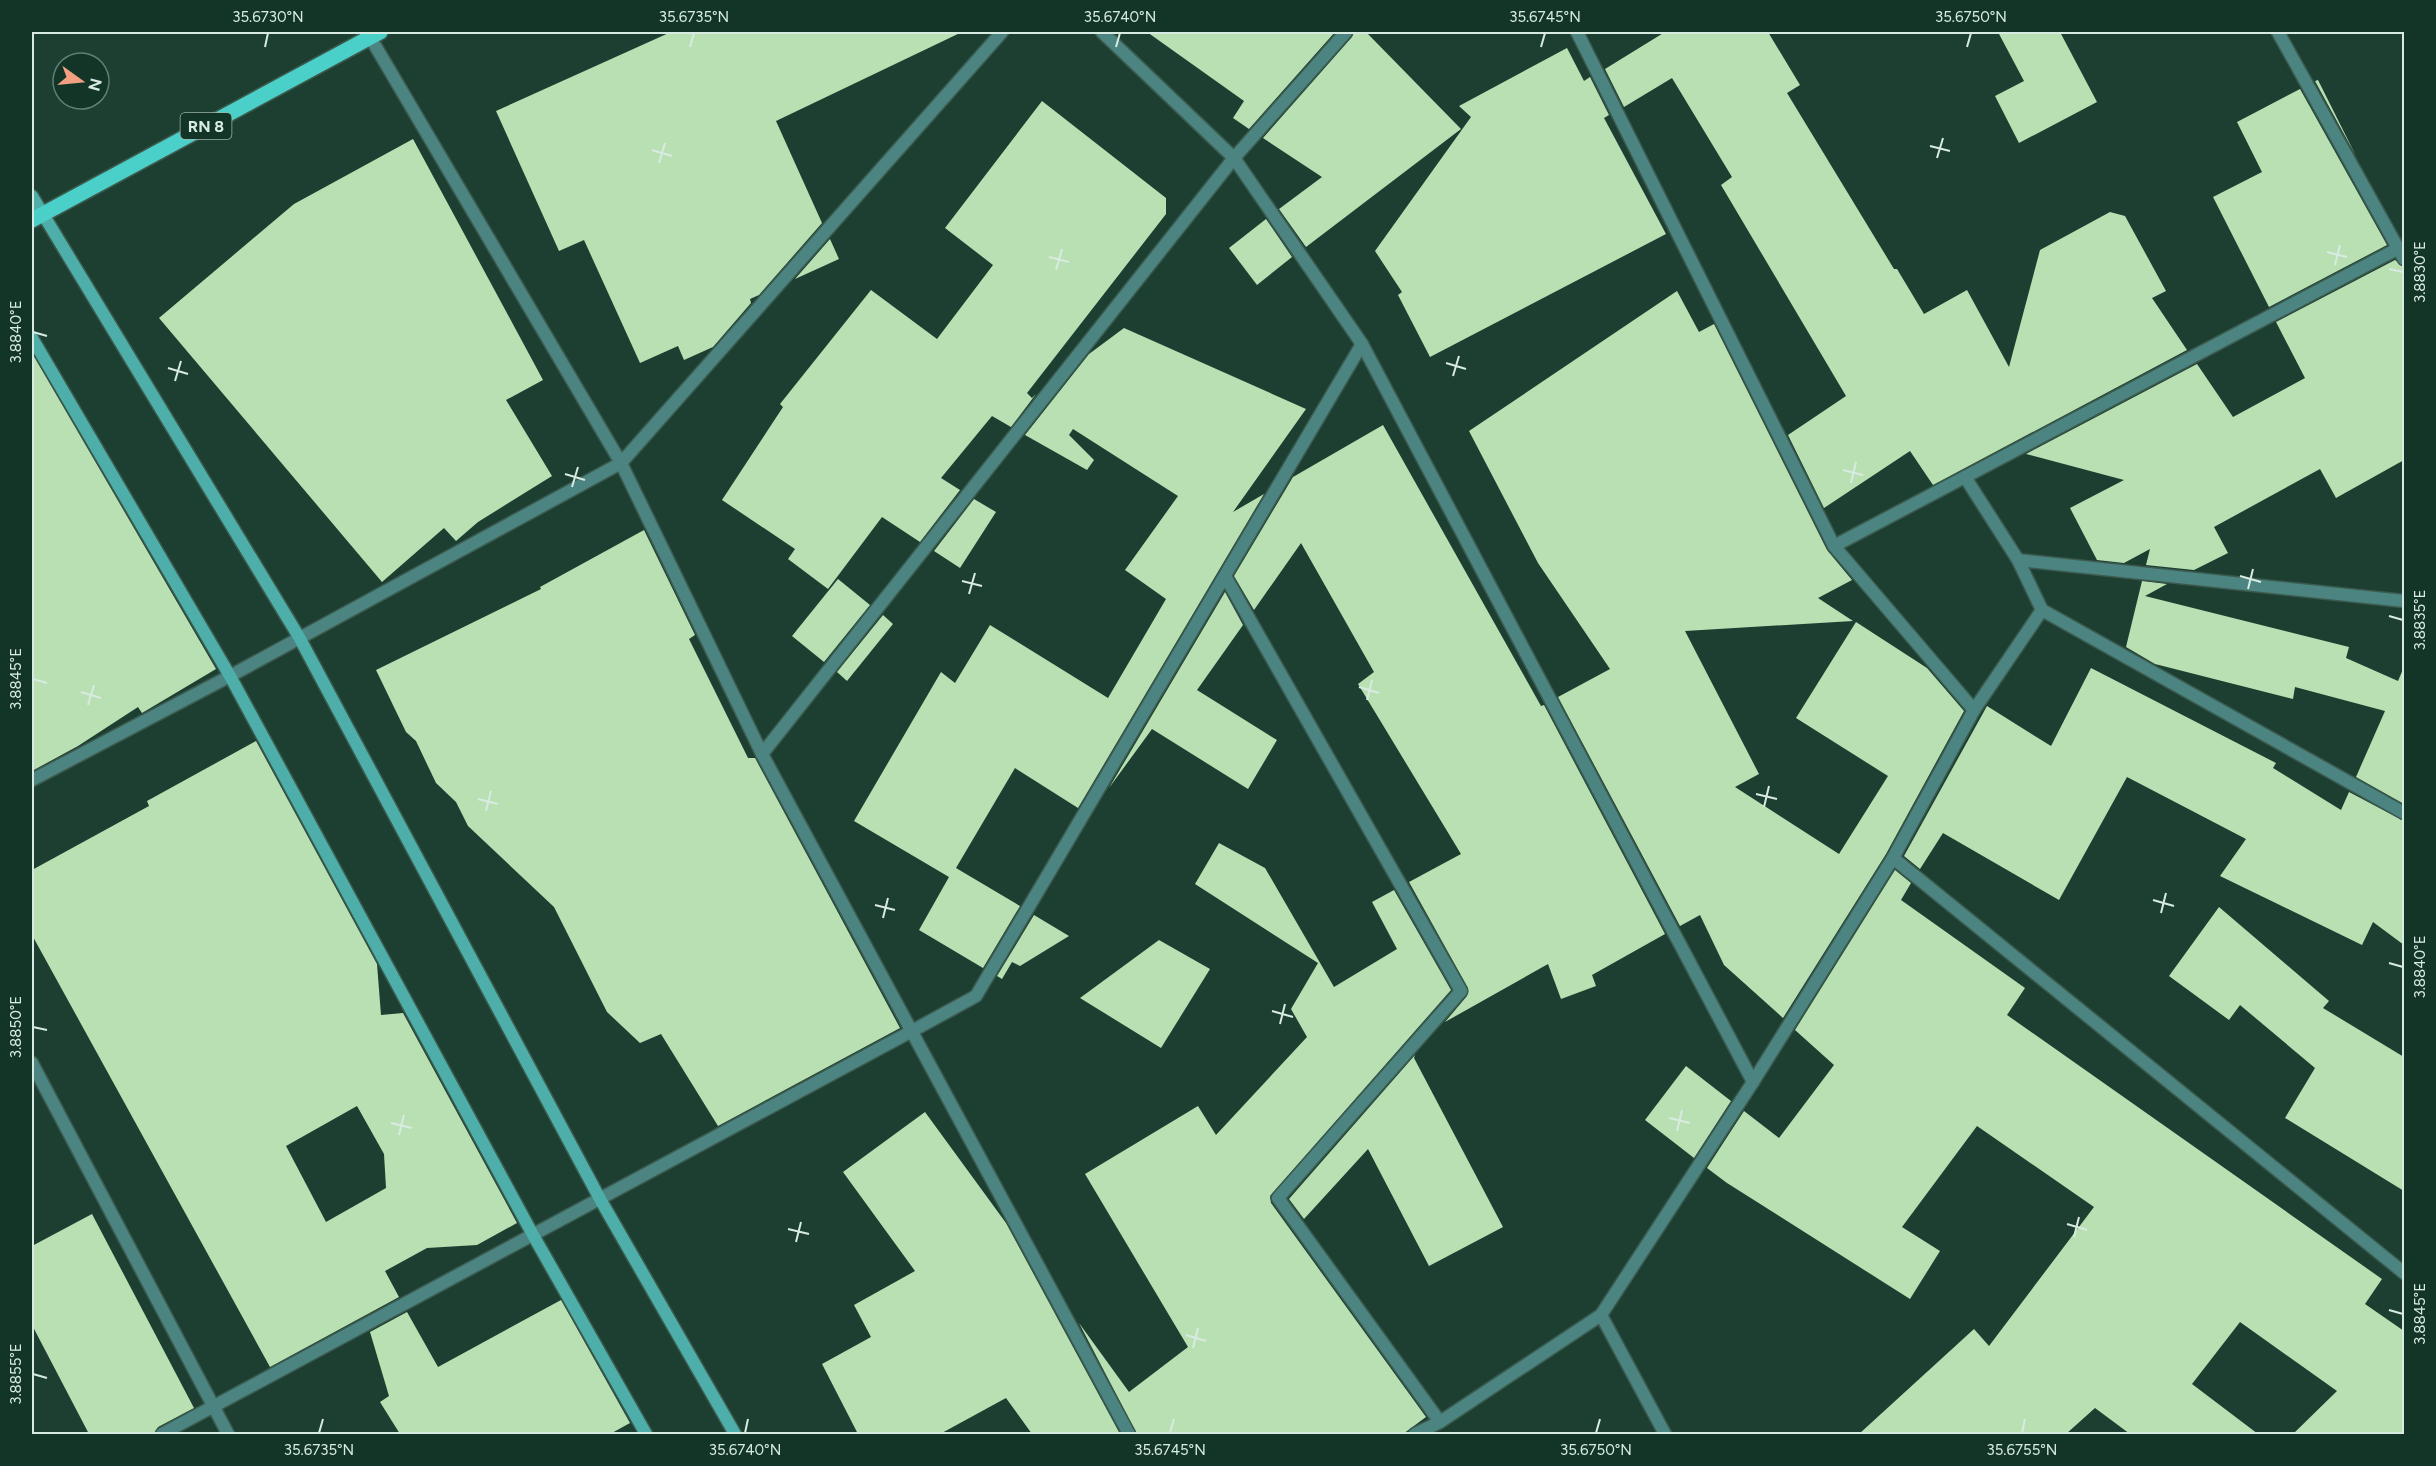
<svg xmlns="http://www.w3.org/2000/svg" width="2436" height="1466" viewBox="0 0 2436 1466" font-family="Figtree,sans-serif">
	<rect width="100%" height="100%" fill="#1d3f32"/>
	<g fill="#b9e0b2" fill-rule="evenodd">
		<polygon points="671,32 962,32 776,121 822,223 759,295 750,299 751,303 713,347 684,360 678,346 640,363 584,240 559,251 496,111"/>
		<polygon points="1147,32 1335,32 1249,129 1233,118 1244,101"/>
		<polygon points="1354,32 1366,32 1461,129 1306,247 1279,209 1322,177 1263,138 1352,37"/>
		<polygon points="1665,32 1768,32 1800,85 1787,93 1894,269 1897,269 1924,314 1967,290 2009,367 2040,250 2110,212 2125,216 2166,291 2152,298 2187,350 1933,485 1910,451 1824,508 1788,435 1846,396 1721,185 1732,177 1672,78 1624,107 1605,69"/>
		<polygon points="1998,32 2060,32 2097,102 2019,143 1995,96 2024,81"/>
		<polygon points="1567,48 1584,81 1590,77 1609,115 1604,118 1666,234 1430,357 1398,295 1402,292 1375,251 1471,117 1459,106"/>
		<polygon points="2318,80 2356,156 2315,81"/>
		<polygon points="2300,89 2387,245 2269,307 2213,197 2262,172 2237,122"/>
		<polygon points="1042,101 1166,198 1166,214 1027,393 1032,398 1036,394 1011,427 992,416 941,478 960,490 920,542 882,517 828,589 788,559 795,549 722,500 783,407 780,404 871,290 937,339 993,265 945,228"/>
		<polygon points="413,139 543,380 506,400 552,476 478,522 456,541 444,528 382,582 159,318 294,204"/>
		<polygon points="1266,219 1292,257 1257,285 1229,248"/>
		<polygon points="830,239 839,259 795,279"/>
		<polygon points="2395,260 2404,267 2404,460 2336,498 2320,469 2214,527 2228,553 2194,570 2146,565 2150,549 2124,563 2097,560 2070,508 2124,480 2026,454 2197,364 2233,417 2305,378 2276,322"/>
		<polygon points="1677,291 1699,332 1714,324 1827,550 1852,580 1818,598 1853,621 1685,631 1759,774 1735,787 1839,854 1888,776 1796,718 1856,622 1927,668 1964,711 1886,854 1783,1018 1724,965 1700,915 1680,926 1558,697 1610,669 1538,563 1469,431"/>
		<polygon points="1124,328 1306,409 1233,512 1264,494 1078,808 1015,768 956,868 1020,906 983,968 919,930 949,877 854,821 941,672 955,683 990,625 1108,698 1166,599 1125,570 1178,496 1073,429 1069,435 1094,460 1087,470 1025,435 1089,354"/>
		<polygon points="32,353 216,669 142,713 138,707 78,746 32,771"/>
		<polygon points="1383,425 1541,706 1544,705 1665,934 1592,975 1596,986 1561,999 1548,964 1445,1022 1467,996 1468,988 1409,882 1461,854 1358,684 1374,672 1301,543 1254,610 1234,576 1293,477"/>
		<polygon points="974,499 996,512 960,568 934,551"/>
		<polygon points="644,530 695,635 689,639 748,758 755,758 900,1028 718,1126 661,1034 640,1043 607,1012 554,907 468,826 456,802 436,783 416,741 406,732 376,670 541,589 540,587"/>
		<polygon points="838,579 870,605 824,662 792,636"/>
		<polygon points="2142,581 2167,584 2145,596 2349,647 2346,658 2398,681 2404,667 2404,804 2356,777 2385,711 2295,687 2293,699 2155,664 2126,647"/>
		<polygon points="1225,592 1243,625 1197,690 1277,740 1248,789 1152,729 1109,788"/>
		<polygon points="883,615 893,624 847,681 837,672"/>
		<polygon points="2091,668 2276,763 2273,768 2341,810 2349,792 2404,821 2404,945 2373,922 2362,945 2220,876 2246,839 2127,777 2059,900 1943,833 1920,869 1904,856 1987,706 2051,746"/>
		<path d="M256 741 377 964 381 1015 403 1013 517 1223 477 1245 427 1248 385 1271 399 1297 270 1367 32 935V870L149 806 147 801ZM357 1106 384 1154 386 1188 326 1222 286 1146Z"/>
		<polygon points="1219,843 1265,868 1334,987 1397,949 1372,902 1394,890 1451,990 1270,1196 1271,1203 1426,1417 1403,1434 1137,1434 1079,1323 1129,1392 1188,1347 1085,1174 1198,1106 1216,1135 1307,1037 1291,1009 1318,963 1195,884"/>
		<polygon points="1895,870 1911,883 1901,900 2025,988 2007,1015 2382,1279 2365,1304 2404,1331 2404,1434 2293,1434 2337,1391 2240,1322 2192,1384 2258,1434 2130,1434 2095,1408 2066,1434 1859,1434 1974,1329 1989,1346 2094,1207 1977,1126 1902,1227 1940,1251 1910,1299 1727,1183 1707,1168 1744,1111 1779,1138 1834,1065 1795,1030"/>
		<polygon points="2219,907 2329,1001 2323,1008 2404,1057 2404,1191 2285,1118 2315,1068 2240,1005 2229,1020 2169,976"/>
		<polygon points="1034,915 1069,936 1020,966 1012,962 1002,979 997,976"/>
		<polygon points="1159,940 1210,969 1161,1048 1080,998"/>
		<polygon points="1415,1055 1414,1058 1503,1227 1429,1266 1368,1149 1304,1219 1289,1199"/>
		<polygon points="1686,1066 1731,1101 1694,1158 1645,1120"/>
		<polygon points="925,1112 1006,1223 1120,1434 1032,1434 1006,1398 940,1434 858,1434 822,1364 871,1337 854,1305 915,1271 843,1172"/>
		<polygon points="92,1214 194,1408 158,1427 154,1434 89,1434 32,1325 32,1246"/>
		<polygon points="561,1300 630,1423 610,1434 400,1434 380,1402 389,1396 370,1332 407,1312 438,1367"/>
	</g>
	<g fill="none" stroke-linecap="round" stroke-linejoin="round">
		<g stroke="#3b5b4e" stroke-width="15">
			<g id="lane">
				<polyline points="1225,576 1461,991 1278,1198 1440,1422"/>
				<polyline points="762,754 1234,158 1346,32"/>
				<polyline points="912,1031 976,996 1362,344"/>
			</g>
		</g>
		<g stroke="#3b5b4e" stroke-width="15">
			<g id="street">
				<polyline points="1102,32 1234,158 1362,344 1753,1082"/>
				<polyline points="1577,32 1834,546 1974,710"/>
				<polyline points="2278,32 2404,259"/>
				<polyline points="370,37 621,463 762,754 1129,1434"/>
				<polyline points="1834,546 2399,248"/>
				<polyline points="2018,560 2404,601"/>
				<polyline points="2042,610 2404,813"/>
				<polyline points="32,780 230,676 621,463 1002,32"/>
				<polyline points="1893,858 2404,1273"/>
				<polyline points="32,1063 228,1434"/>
				<polyline points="1601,1315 1665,1434"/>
				<polyline points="162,1434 912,1031"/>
				<polyline points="1415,1434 1440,1422 1601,1315 1753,1082 1893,858 1974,710 2042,610 2018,560 1965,477"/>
			</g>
		</g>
		<g stroke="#3b5b4e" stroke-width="15">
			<g id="secondary">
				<polyline points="32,196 299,637 600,1199 735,1434"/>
				<polyline points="32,338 230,676 533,1235 646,1434"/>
			</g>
		</g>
		<g stroke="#3b5b4e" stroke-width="18">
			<polyline id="primary" points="32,220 380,32"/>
		</g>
		<use href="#lane" stroke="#4b8481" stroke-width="12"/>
		<use href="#street" stroke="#4b8481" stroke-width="12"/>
		<use href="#secondary" stroke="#4eafaa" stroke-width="12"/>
		<use href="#primary" stroke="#4bd0c9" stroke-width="15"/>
	</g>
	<path fill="none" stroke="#d8ebe2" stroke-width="2" d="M265 47 268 33M690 47 694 33M1116 47 1120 33M1541 47 1545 33M1967 47 1971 33M1930 146 1950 151M652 150 672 156M1937 158 1943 138M659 163 665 143M2327 252 2347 257M1049 257 1069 262M2335 265 2340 245M2389 269 2403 272M1056 270 1062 249M33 332 47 336M1446 363 1466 369M168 368 188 374M1453 376 1459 356M175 381 181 361M1843 470 1863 475M565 474 585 480M1851 483 1856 462M572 487 578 467M2240 576 2261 582M962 581 982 586M2248 589 2253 569M969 594 975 573M2389 616 2403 620M33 679 47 683M1359 687 1379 693M81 692 101 698M1367 700 1372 680M88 705 94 685M1756 794 1777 799M478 799 498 804M1764 807 1769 786M486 811 491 791M2153 900 2174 906M875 905 895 910M2161 913 2166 893M883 918 888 898M2389 963 2403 967M1272 1011 1293 1017M1280 1024 1285 1004M33 1027 47 1030M1669 1118 1690 1123M391 1123 412 1128M1677 1131 1682 1110M399 1135 404 1115M2067 1224 2087 1230M788 1229 809 1234M2074 1237 2079 1217M796 1242 801 1222M2389 1310 2403 1314M1186 1335 1206 1341M1193 1348 1198 1328M33 1374 47 1378M319 1433 323 1419M745 1433 748 1419M1170 1433 1174 1419M1596 1433 1600 1419M2022 1433 2025 1419"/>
	<g text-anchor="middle" stroke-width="6" stroke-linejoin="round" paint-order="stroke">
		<rect fill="#123528" stroke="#9db4aa" stroke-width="1.5" x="180.5" y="113" width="51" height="26" rx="4.5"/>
		<g font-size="16" font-weight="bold" fill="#d8ebe2">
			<text x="206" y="132">RN 8</text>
		</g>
	</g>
	<rect width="2436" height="1466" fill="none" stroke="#123528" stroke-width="66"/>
	<g transform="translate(81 81) rotate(105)"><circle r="28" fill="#123528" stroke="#617e72" stroke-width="1.5"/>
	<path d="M0-4.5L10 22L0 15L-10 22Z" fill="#f2a080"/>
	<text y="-9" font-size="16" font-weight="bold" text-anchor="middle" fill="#d8ebe2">N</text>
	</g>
	<rect x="33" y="33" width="2370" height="1400" fill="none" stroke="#d8ebe2" stroke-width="2"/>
	<g font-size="15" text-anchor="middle" fill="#d8ebe2">
		<text x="268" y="22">35.6730°N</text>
		<text x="694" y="22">35.6735°N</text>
		<text x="1120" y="22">35.6740°N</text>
		<text x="1545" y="22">35.6745°N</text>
		<text x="1971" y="22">35.6750°N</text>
		<text transform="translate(2420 272) rotate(-90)" y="5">3.8830°E</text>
		<text transform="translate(16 332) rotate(-90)" y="5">3.8840°E</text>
		<text transform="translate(2420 620) rotate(-90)" y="5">3.8835°E</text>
		<text transform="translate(16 679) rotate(-90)" y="5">3.8845°E</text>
		<text transform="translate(2420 967) rotate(-90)" y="5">3.8840°E</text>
		<text transform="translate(16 1027) rotate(-90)" y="5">3.8850°E</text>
		<text transform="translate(2420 1314) rotate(-90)" y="5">3.8845°E</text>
		<text transform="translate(16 1374) rotate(-90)" y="5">3.8855°E</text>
		<text x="319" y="1455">35.6735°N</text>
		<text x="745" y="1455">35.6740°N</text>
		<text x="1170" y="1455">35.6745°N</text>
		<text x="1596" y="1455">35.6750°N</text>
		<text x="2022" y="1455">35.6755°N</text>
	</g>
</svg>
